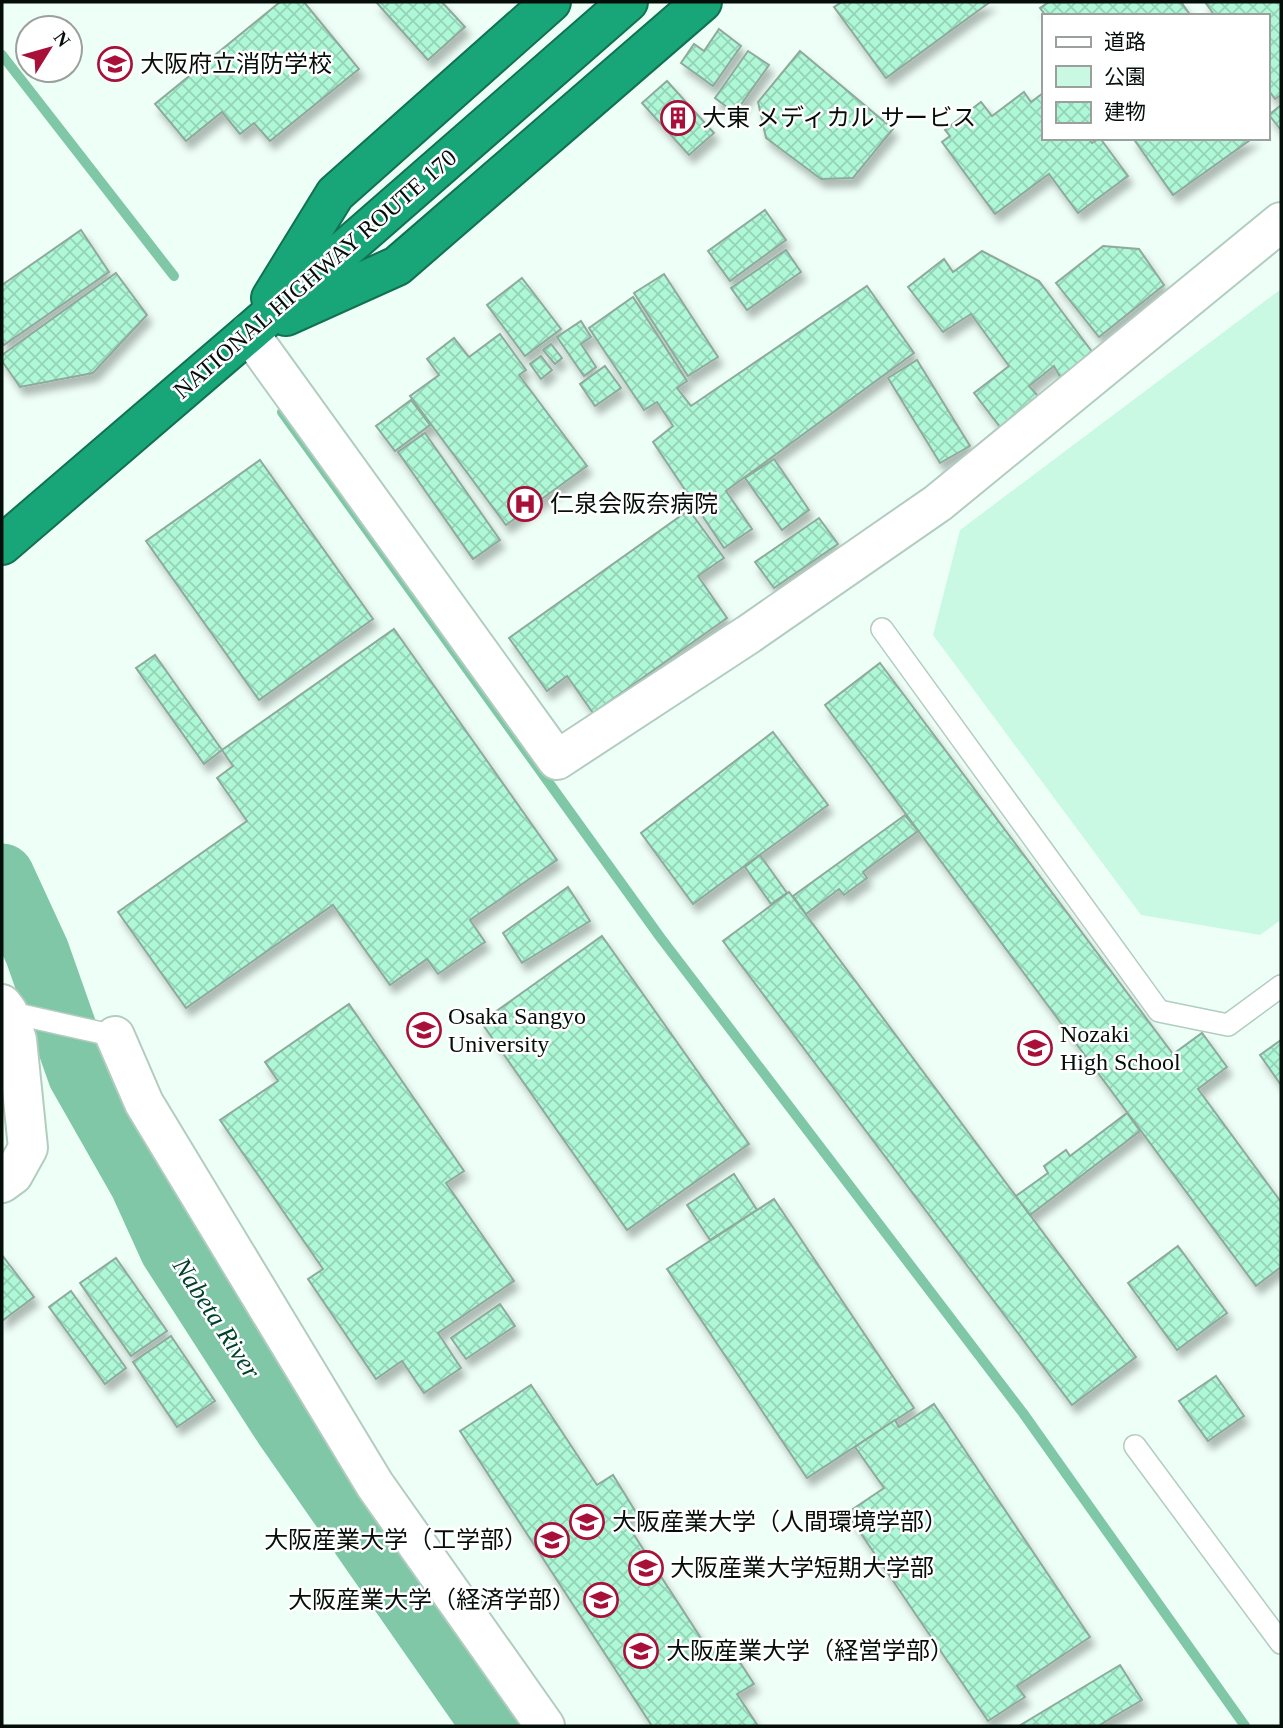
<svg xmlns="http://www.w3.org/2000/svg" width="1283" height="1728" viewBox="0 0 1283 1728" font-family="'Times New Roman','Noto Sans JP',serif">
	<defs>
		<pattern id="building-cross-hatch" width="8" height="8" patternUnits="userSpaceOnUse" patternTransform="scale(1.75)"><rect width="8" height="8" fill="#aff8d7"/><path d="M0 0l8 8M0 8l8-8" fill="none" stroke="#95d3b7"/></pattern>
		<filter id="shadow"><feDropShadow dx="4.5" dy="8" stdDeviation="3.5" flood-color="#0004"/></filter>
	</defs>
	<rect width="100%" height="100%" fill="#eefff7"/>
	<polygon fill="#caf9e3" points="1281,289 1281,920 1260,935 1141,915 933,635 960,530"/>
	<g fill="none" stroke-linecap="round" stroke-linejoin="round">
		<g stroke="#7fc7a7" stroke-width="10">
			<polyline points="2,55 174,276"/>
			<polyline points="282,412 660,937 1023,1413 1245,1726"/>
		</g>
		<polyline stroke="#7fc7a7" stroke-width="65" points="2,876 37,952 80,1074 142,1183 172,1249 286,1426 495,1726"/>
	</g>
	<g fill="url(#building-cross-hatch)" stroke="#8fa99d" stroke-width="2" filter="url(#shadow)">
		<polygon points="280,2 304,2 359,69 270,141 254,123 240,134 222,112 186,141 155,104"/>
		<polygon points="376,2 442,2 465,27 428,60"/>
		<polygon points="842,2 990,2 886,78 834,7"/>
		<polygon points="1049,2 1181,2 1191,16 1046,16 1040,8"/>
		<polygon points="1205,2 1281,2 1281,95 1275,99 1267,88 1267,16 1215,16"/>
		<polygon points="719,29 741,46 713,86 681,63 694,44 704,51"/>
		<polygon points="748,51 769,65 735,113 715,98"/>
		<polygon points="800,51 893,129 853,178 821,179 766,138 758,102"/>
		<polygon points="667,81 714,133 689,155 642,103"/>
		<polygon points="1024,92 1031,102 1043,93 1043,138 1088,138 1092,143 1100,138 1128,176 1078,213 1049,174 995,214 942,142 950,136 945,130 981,102 992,116"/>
		<polygon points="1281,105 1281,130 1269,115"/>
		<polygon points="1133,138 1253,138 1173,195"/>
		<polygon points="765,210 786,240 730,281 708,251"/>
		<polygon points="81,230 109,272 4,345 2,342 2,285"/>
		<polygon points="1103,246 1139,249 1164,285 1099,337 1056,283"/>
		<polygon points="786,250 801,272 747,310 731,288"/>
		<polygon points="982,251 1039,281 1093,353 1060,377 1054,366 1029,386 1038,396 1000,427 974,393 1009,366 971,314 943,332 908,287 944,259 953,272"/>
		<polygon points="116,273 147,315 93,373 20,387 2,361 2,355"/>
		<polygon points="664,274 718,357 688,376 634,293"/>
		<polygon points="522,278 561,329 525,356 487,305"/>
		<polygon points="867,286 914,353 726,491 752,529 724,548 653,442 673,426 657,402 644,410 589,328 633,297 687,381 677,388 691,406"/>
		<polygon points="581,321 591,337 581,344 596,367 584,376 557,337"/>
		<polygon points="500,334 526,370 519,375 587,466 506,525 410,396 439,375 427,359 454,338 469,357"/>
		<polygon points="551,344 562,358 555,364 543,350"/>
		<polygon points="541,356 552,370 541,379 530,364"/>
		<polygon points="917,360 970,446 940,463 888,378"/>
		<polygon points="605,366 621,388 595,406 580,384"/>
		<polygon points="411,400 430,425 395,451 376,426"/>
		<polygon points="425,433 500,540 473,559 398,452"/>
		<polygon points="774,459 809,510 782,530 745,478"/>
		<polygon points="260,460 373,619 259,700 146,541"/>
		<polygon points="689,510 724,558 698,576 727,618 593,713 567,676 547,691 509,638"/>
		<polygon points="819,518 838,544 774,588 755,562"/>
		<polygon points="394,629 557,860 470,920 485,942 438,974 427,959 390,985 333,905 186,1008 118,912 247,821 217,778 233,766 222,750"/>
		<polygon points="155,655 222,750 204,764 136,668"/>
		<polygon points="880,663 1173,1054 1202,1033 1227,1067 1198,1089 1281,1202 1281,1267 1256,1286 825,705"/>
		<polygon points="773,732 828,805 693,904 641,833"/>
		<polygon points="905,815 918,831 863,872 867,878 844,895 839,889 806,914 793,896"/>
		<polygon points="760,855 787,893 771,904 745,867"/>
		<polygon points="568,887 590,921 522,963 503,933"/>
		<polygon points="789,892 1136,1357 1072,1405 723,941"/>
		<polygon points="602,936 749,1144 627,1230 481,1022"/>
		<polygon points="349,1004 464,1171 446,1183 514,1281 438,1333 461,1368 424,1393 402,1361 376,1379 308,1279 323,1269 220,1120 278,1081 265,1062"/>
		<polygon points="1281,1040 1281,1085 1260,1055"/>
		<polygon points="1127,1113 1140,1131 1030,1215 1016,1196 1048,1173 1044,1166 1066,1150 1070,1156"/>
		<polygon points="734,1174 757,1210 710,1240 687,1205"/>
		<polygon points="774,1199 914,1408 807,1478 667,1269"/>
		<polygon points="1178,1246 1227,1313 1177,1350 1128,1283"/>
		<polygon points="2,1255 34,1297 2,1321"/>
		<polygon points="116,1258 167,1331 131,1356 80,1283"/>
		<polygon points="71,1291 126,1368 105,1384 49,1307"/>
		<polygon points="500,1304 515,1326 466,1359 451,1338"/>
		<polygon points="171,1336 215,1401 177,1427 133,1362"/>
		<polygon points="1216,1376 1244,1416 1208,1441 1179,1401"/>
		<polygon points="531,1385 597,1485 613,1475 637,1514 625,1521 710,1652 726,1641 754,1684 737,1694 758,1726 652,1726 460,1431"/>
		<polygon points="934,1404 1090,1637 1017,1686 1025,1697 988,1721 847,1513 884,1488 855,1447 895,1420 899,1427"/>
		<polygon points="1120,1665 1142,1700 1098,1726 1019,1726"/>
	</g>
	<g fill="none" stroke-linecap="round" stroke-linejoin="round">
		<g stroke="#b2cdc0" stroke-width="24">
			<g id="lane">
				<polyline points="882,629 1159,1011 1228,1025 1281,986"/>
				<polyline points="8,1012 115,1036"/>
				<polyline points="1135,1446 1281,1643"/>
			</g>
		</g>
		<g stroke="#b2cdc0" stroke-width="42">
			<g id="street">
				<polyline points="249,333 557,760 749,634 938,503 1281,222"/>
				<polyline points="2,1004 8,1012 17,1040 28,1148 13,1175 2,1183"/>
				<polyline points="115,1036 144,1103 375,1485 545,1726"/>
			</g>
		</g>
		<g stroke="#127152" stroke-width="42">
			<g id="highway">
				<polyline points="271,298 335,194 551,2"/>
				<polyline points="286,316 397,266 702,2"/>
				<polyline points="2,545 249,333 628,2"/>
			</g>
		</g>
		<use href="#lane" stroke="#fff" stroke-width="21"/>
		<use href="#street" stroke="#fff" stroke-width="38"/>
		<use href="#highway" stroke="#18a679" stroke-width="38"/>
	</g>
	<defs>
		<g id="school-ring" transform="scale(1.75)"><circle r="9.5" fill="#fff" stroke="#a81039" stroke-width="1.5"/><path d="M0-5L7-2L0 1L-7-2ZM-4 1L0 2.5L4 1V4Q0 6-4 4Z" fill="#a81039"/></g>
		<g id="building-ring" transform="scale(1.75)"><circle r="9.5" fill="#fff" stroke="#a81039" stroke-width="1.5"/><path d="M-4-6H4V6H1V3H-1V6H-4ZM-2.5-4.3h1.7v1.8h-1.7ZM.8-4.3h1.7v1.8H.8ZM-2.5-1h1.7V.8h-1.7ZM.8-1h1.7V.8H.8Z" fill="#a81039"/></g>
		<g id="hospital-ring" transform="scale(1.75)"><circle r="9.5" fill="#fff" stroke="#a81039" stroke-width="1.5"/><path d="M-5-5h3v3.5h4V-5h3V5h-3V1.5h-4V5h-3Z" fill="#a81039"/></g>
		<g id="university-ring" transform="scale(1.75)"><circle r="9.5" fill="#fff" stroke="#a81039" stroke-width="1.5"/><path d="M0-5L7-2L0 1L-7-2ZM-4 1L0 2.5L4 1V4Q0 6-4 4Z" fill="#a81039"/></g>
	</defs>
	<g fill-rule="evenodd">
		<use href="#school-ring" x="115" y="64"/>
		<use href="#building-ring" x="678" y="118"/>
		<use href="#hospital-ring" x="525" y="504"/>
		<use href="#university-ring" x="424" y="1030"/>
		<use href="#school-ring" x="1035" y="1048"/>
		<use href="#university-ring" x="587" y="1522"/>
		<use href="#university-ring" x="552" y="1540"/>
		<use href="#university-ring" x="646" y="1568"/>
		<use href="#university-ring" x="601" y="1600"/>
		<use href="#university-ring" x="641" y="1651"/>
	</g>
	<g text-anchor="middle" stroke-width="5" stroke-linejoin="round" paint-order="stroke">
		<g font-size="24" fill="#060e0a" stroke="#fff" text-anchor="start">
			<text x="140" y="72">大阪府立消防学校</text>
			<text x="702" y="126">大東 メディカル サービス</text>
			<text x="550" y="512">仁泉会阪奈病院</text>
			<text x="448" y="1024">Osaka Sangyo<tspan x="448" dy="28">University</tspan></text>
			<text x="1060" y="1042">Nozaki<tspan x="1060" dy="28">High School</tspan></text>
			<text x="612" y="1530">大阪産業大学（人間環境学部）</text>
			<text x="528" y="1548" text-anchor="end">大阪産業大学（工学部）</text>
			<text x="670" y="1576">大阪産業大学短期大学部</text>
			<text x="576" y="1608" text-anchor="end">大阪産業大学（経済学部）</text>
			<text x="666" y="1659">大阪産業大学（経営学部）</text>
		</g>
		<g font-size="24" fill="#060e0a" stroke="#fff">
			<text transform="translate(315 274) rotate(-41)" y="8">NATIONAL HIGHWAY ROUTE 170</text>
		</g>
		<g font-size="26" font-style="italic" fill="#01412c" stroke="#fff">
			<text transform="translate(217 1318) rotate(57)" y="9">Nabeta River</text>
		</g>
	</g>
	<rect width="1283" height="1728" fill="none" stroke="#060e0a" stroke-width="7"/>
	<rect x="1042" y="14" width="228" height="126" fill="#ffffff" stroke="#9b9f9d" stroke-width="2"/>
	<rect x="1056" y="37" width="35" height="10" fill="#ffffff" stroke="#9b9f9d" stroke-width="2"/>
	<text x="1104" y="49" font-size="21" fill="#060e0a">道路</text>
	<rect x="1056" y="66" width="35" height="21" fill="#caf9e3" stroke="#9b9f9d" stroke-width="2"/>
	<text x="1104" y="84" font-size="21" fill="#060e0a">公園</text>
	<rect x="1056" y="102" width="35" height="21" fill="url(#building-cross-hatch)" stroke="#9b9f9d" stroke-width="2"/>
	<text x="1104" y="119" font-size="21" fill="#060e0a">建物</text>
	<g transform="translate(49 49) rotate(53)"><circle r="33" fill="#ffffff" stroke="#9b9f9d" stroke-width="2"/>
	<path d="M0-5L12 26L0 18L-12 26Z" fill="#a81039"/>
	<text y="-10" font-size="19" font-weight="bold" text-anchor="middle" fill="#060e0a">N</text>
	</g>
</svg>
